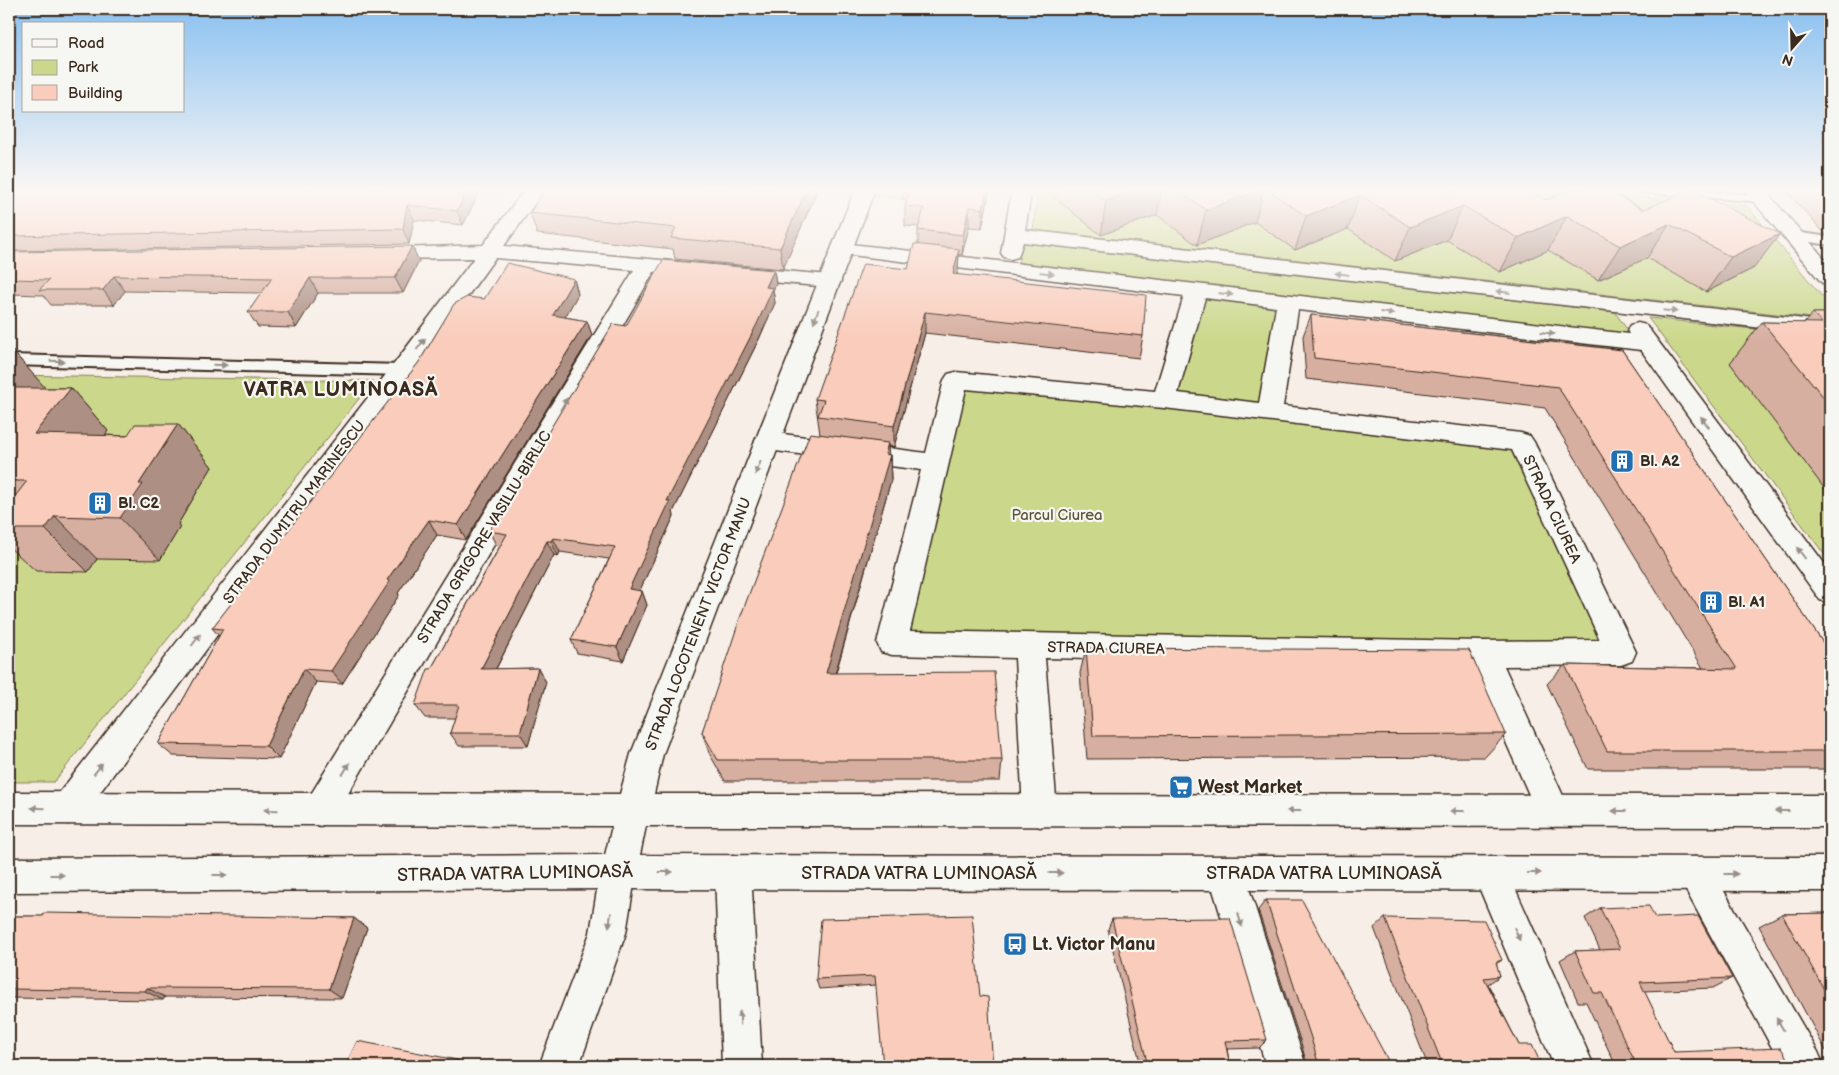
<svg xmlns="http://www.w3.org/2000/svg" width="1839" height="1075" viewBox="0 0 1839 1075" font-family="'Balsamiq Sans',sans-serif">
	<rect width="100%" height="100%" fill="#f7eee7"/>
	<filter id="ink" filterUnits="userSpaceOnUse"><feTurbulence type="fractalNoise" baseFrequency=".02" numOctaves="2"/><feDisplacementMap in="SourceGraphic" scale="10" xChannelSelector="R" yChannelSelector="G"/><feConvolveMatrix kernelMatrix="1 2 1 2 8 2 1 2 1" color-interpolation-filters="sRGB"/></filter>
	<g filter="url(#ink)">
		<polygon fill="#f8e4da" points="1773,189 1830,189 1830,234 1808,231"/>
		<g fill="#cbd88c" stroke="#838155">
			<polygon points="875,189 905,189 902,199 872,196"/>
			<polygon points="1038,189 1544,189 1747,206 1830,306 1830,320 1033,230"/>
			<polygon points="1022,241 1615,312 1633,338 1018,265"/>
			<polygon points="1201,295 1281,305 1263,416 1515,446 1606,643 907,633 963,387 1169,406"/>
			<polygon points="1648,318 1830,337 1830,562"/>
			<polygon points="9,375 373,381 54,782 9,782"/>
		</g>
		<g fill="none" stroke-linecap="round" stroke-linejoin="round">
			<g stroke="#3b2a1e" stroke-width="4">
				<g id="lane">
					<polygon points="1634,189 1685,189 1762,196 1768,199 1762,202 1640,192"/>
					<polygon points="1794,232 1830,237 1830,245 1790,239 1788,236 1790,233"/>
					<polygon points="9,355 402,365 409,370 402,375 9,365"/>
				</g>
			</g>
			<g stroke="#3b2a1e" stroke-width="3">
				<g id="street">
					<polygon points="525,189 545,189 504,246 830,275 838,276 841,281 838,286 830,287 654,272 332,821 320,826 308,821 303,810 308,799 634,270 495,258 410,376 80,819 68,824 56,819 51,808 56,797 394,364 474,258 378,259 371,257 368,253 371,249 483,245"/>
					<polygon points="1012,189 1032,189 1025,230 1830,322 1830,336 1023,242 1018,257 1011,259 1004,257 1001,253"/>
					<polygon points="1743,189 1764,189 1830,265 1830,284 1822,283"/>
					<path d="M842 243 1629 334 1627 330 1630 325 1638 323 1646 325 1830 571V603L1820 600 1641 350 1298 310 1283 406 1521 433 1530 436 1534 442 1636 652 1632 661 1621 665 1504 666 1570 811 1565 822 1553 827 1541 822 1473 667 1045 658 1057 811 1052 822 1040 827 1028 822 1023 811 1015 658 892 655 881 652 877 643 921 470 768 450 759 447 755 441 759 435 768 432 926 453 944 380 948 374 956 372 1155 391 1184 296 835 253 832 249 835 245ZM1205 298 1276 307 1259 403 1178 393ZM966 389 1164 408 1512 450 1600 640 1483 641 910 631Z"/>
					<polygon points="618,855 630,860 636,872 626,933 579,1066 539,1066 590,933 600,872 606,860"/>
					<polygon points="733,855 745,860 751,872 762,1066 722,1066 715,872 721,860"/>
					<polygon points="1226,856 1238,861 1244,873 1306,1066 1266,1066 1208,873 1214,861"/>
					<polygon points="1491,856 1503,861 1594,1066 1554,1066 1473,873 1479,861"/>
					<polygon points="1695,857 1707,862 1818,1052 1824,1066 1782,1066 1677,874 1683,862"/>
				</g>
			</g>
			<g stroke="#3b2a1e" stroke-width="3">
				<polygon id="secondary" points="855,189 875,189 663,754 654,794 1830,795 1830,827 646,826 640,855 1830,857 1830,891 618,889 9,892 9,858 605,855 612,826 9,824 9,792 620,794 631,754"/>
			</g>
			<use href="#lane" fill="#f6f6f2" fill-rule="evenodd"/>
			<use href="#street" fill="#f6f6f2" fill-rule="evenodd"/>
			<use href="#secondary" fill="#f6f6f2" fill-rule="evenodd"/>
		</g>
		<g fill="#d6afa1" stroke="#3b2a1e">
			<polygon points="9,189 481,189 463,225 414,220 409,244 9,251"/>
			<polygon points="545,189 818,189 783,269 675,259 673,249 537,234 530,213"/>
			<polygon points="902,189 990,189 982,228 969,227 962,255 959,255 958,270 957,274 1143,336 1139,358 925,333 894,447 888,446 888,455 890,455 891,480 836,673 1002,760 1000,781 725,781 709,753 702,732 820,434 815,399 908,269 918,244 918,230 919,227 905,226 905,206 907,200 902,199"/>
			<polygon points="1045,189 1440,189 1449,194 1546,200 1606,189 1754,268 1706,292 1647,258 1598,280 1548,250 1500,272 1447,240 1395,261 1348,229 1295,250 1255,222 1197,245 1157,215 1101,235 1045,190"/>
			<polygon points="1788,189 1830,189 1830,236 1825,234 1787,192"/>
			<polygon points="9,252 419,261 403,293 318,293 296,328 258,327 248,312 262,293 125,291 114,305 51,305 43,295 9,294"/>
			<polygon points="774,270 776,284 773,290 775,303 759,339 673,512 674,516 640,590 642,591 647,605 623,661 577,653 571,640 609,559 560,552 558,556 554,555 496,669 538,668 546,682 528,746 459,746 450,733 455,718 425,718 415,705 431,669 500,546 496,545 489,531 626,326"/>
			<polygon points="574,279 578,294 565,317 587,321 592,335 466,540 437,535 398,593 399,595 342,684 316,682 279,759 173,756 158,744 219,636 212,628 484,299"/>
			<polygon points="1813,313 1830,313 1830,496 1730,363 1762,322 1804,323"/>
			<polygon points="1311,315 1622,350 1830,653 1830,769 1588,769 1547,684 1565,665 1703,668 1545,408 1306,379 1303,336"/>
			<polygon points="9,347 45,388 71,388 108,431 105,435 127,436 178,424 212,467 178,524 180,527 160,560 97,559 88,572 36,571 9,547"/>
			<polygon points="1086,648 1506,734 1485,757 1087,759 1080,673"/>
			<polygon points="1266,900 1391,1066 1307,1066 1302,1046 1258,910"/>
			<polygon points="1600,908 1655,918 1732,978 1713,988 1644,991 1674,1052 1792,1066 1616,1066 1586,1002 1578,1002 1560,960 1575,951 1600,950 1585,918"/>
			<polygon points="1830,913 1830,1051 1826,1051 1759,926 1782,914"/>
			<polygon points="972,915 876,985 819,989 816,979"/>
			<polygon points="9,916 354,918 367,928 342,998 165,997 163,1000 9,998"/>
			<polygon points="1385,918 1502,960 1496,964 1500,976 1488,984 1519,1045 1542,1066 1428,1066 1374,928"/>
			<polygon points="1112,919 1267,1040 1259,1048 1227,1049 1230,1066 1141,1066 1108,929"/>
		</g>
		<g fill="#ae8f83" stroke="#3b2a1e">
			<polygon points="468,189 481,189 463,225 457,211"/>
			<polygon points="807,189 818,189 783,269 780,248"/>
			<polygon points="987,189 990,189 982,228 983,209"/>
			<polygon points="1139,189 1162,189 1157,215 1101,235 1106,201"/>
			<polygon points="1262,189 1264,189 1255,222 1197,245 1206,210"/>
			<polygon points="1360,195 1348,229 1295,250 1306,216"/>
			<polygon points="407,205 414,220 409,244 403,229"/>
			<polygon points="1463,206 1447,240 1395,261 1410,227"/>
			<polygon points="969,207 969,227 962,255 963,235"/>
			<polygon points="1567,216 1548,250 1500,272 1518,238"/>
			<polygon points="1669,224 1647,258 1598,280 1620,246"/>
			<polygon points="1780,234 1754,268 1706,292 1731,257"/>
			<polygon points="412,246 419,261 403,293 395,278"/>
			<polygon points="959,249 958,270 952,295 953,274"/>
			<polygon points="774,270 776,284 773,290 775,303 759,339 673,512 674,516 634,603 629,589 667,501"/>
			<polygon points="114,276 125,291 114,305 103,290"/>
			<polygon points="310,278 318,293 296,328 288,312"/>
			<polygon points="574,279 578,294 558,330 553,315"/>
			<polygon points="925,312 925,333 894,447 894,426"/>
			<polygon points="587,321 592,335 466,540 458,525"/>
			<polygon points="9,347 48,391 9,422"/>
			<polygon points="71,388 108,431 75,477 34,434"/>
			<polygon points="178,424 212,467 178,524 180,527 160,560 120,518 139,484"/>
			<polygon points="888,443 889,461 890,455 891,480 829,695 826,673"/>
			<polygon points="55,516 97,559 88,572 45,529"/>
			<polygon points="429,520 437,535 398,593 399,595 342,684 331,671 387,580"/>
			<polygon points="553,538 560,552 558,556 551,541"/>
			<polygon points="547,541 554,555 489,682 481,669"/>
			<polygon points="642,591 647,605 623,661 617,647"/>
			<polygon points="538,668 546,682 528,746 520,733"/>
			<polygon points="304,669 316,682 279,759 266,746"/>
			<polygon points="354,918 367,928 342,998 329,989"/>
			<polygon points="147,988 165,997 163,1000 145,991"/>
			<polygon points="457,1060 467,1066 455,1066"/>
		</g>
		<g fill="#f9ccbb" stroke="#3b2a1e">
			<polygon points="9,189 468,189 457,211 407,205 403,229 9,236"/>
			<polygon points="545,189 807,189 780,248 671,238 676,228 530,213"/>
			<polygon points="910,189 987,189 983,209 969,207 963,235 918,230 924,208 905,206"/>
			<polygon points="1091,189 1139,189 1106,201"/>
			<polygon points="1176,189 1262,189 1206,210"/>
			<polygon points="1266,189 1440,189 1449,194 1461,189 1526,189 1546,200 1573,189 1606,189 1643,210 1691,189 1780,234 1731,257 1669,224 1620,246 1567,216 1518,238 1463,206 1410,227 1360,195 1306,216"/>
			<polygon points="914,244 959,249 953,274 1146,295 1143,336 925,312 894,426 818,416 824,400 815,399 863,264 908,269"/>
			<polygon points="412,246 395,278 310,278 288,312 248,312 272,278 114,276 103,290 39,290 49,280 9,279 9,252"/>
			<polygon points="663,260 774,270 766,287 773,288 757,324 667,501 670,501 629,589 642,591 617,647 571,640 615,547 553,538 551,541 547,541 481,669 538,668 520,733 450,733 459,705 415,705 428,669 431,669 507,534 489,531 613,324 626,326"/>
			<polygon points="507,263 574,279 553,315 587,321 458,525 429,520 387,580 390,581 331,671 304,669 266,746 158,744 223,629 212,628 419,362 454,304 467,297 484,299"/>
			<polygon points="1813,313 1830,313 1830,405 1762,322 1822,323"/>
			<polygon points="1311,315 1622,350 1830,653 1830,751 1607,751 1565,665 1737,669 1558,387 1314,358"/>
			<polygon points="9,388 71,388 34,434 127,436 135,424 178,424 139,484 143,484 120,518 55,516 45,529 9,529 9,504 27,481 9,481"/>
			<polygon points="810,433 888,443 885,454 890,455 826,673 994,672 1002,760 718,760 702,732 740,618"/>
			<polygon points="1086,648 1469,650 1506,734 1093,736"/>
			<polygon points="1266,900 1302,900 1391,1066 1319,1066 1311,1038"/>
			<polygon points="1649,906 1655,918 1698,916 1732,978 1640,982 1674,1052 1781,1048 1792,1066 1637,1066 1602,993 1594,993 1575,951 1620,949 1600,908"/>
			<polygon points="44,913 354,918 329,989 147,988 145,991 9,989 9,916 43,916"/>
			<polygon points="1830,913 1830,1000 1782,914"/>
			<polygon points="972,915 980,996 988,997 993,1066 883,1066 875,976 816,979 821,919"/>
			<polygon points="1230,918 1267,1040 1225,1041 1230,1066 1148,1066 1112,919"/>
			<polygon points="1385,918 1484,920 1502,960 1496,962 1500,976 1484,978 1519,1045 1532,1045 1542,1066 1443,1066"/>
			<polygon points="357,1041 457,1060 455,1066 345,1066"/>
		</g>
		<defs><path id="oneway-solid" d="M-6-.8H1V-3.2L6.5 0L1 3.2V.8H-6Z" transform="scale(1.25)"/></defs>
		<g fill="#989088">
			<use href="#oneway-solid" transform="translate(1047 273) rotate(7)"/>
			<use href="#oneway-solid" transform="translate(1342 274) rotate(-173)"/>
			<use href="#oneway-solid" transform="translate(1503 292) rotate(-173)"/>
			<use href="#oneway-solid" transform="translate(1226 294) rotate(7)"/>
			<use href="#oneway-solid" transform="translate(1670 311) rotate(6)"/>
			<use href="#oneway-solid" transform="translate(1387 313) rotate(7)"/>
			<use href="#oneway-solid" transform="translate(816 316) rotate(111)"/>
			<use href="#oneway-solid" transform="translate(1548 333) rotate(7)"/>
			<use href="#oneway-solid" transform="translate(421 344) rotate(-53)"/>
			<use href="#oneway-solid" transform="translate(57 361) rotate(1)"/>
			<use href="#oneway-solid" transform="translate(220 365) rotate(1)"/>
			<use href="#oneway-solid" transform="translate(564 404) rotate(-59)"/>
			<use href="#oneway-solid" transform="translate(1705 422) rotate(-126)"/>
			<use href="#oneway-solid" transform="translate(758 468) rotate(111)"/>
			<use href="#oneway-solid" transform="translate(1801 553) rotate(-127)"/>
			<use href="#oneway-solid" transform="translate(196 640) rotate(-53)"/>
			<use href="#oneway-solid" transform="translate(98 769) rotate(-52)"/>
			<use href="#oneway-solid" transform="translate(346 769) rotate(-59)"/>
			<use href="#oneway-solid" transform="translate(38 808) rotate(-179)"/>
			<use href="#oneway-solid" transform="translate(271 810) rotate(-179)"/>
			<use href="#oneway-solid" transform="translate(1294 811) rotate(-180)"/>
			<use href="#oneway-solid" transform="translate(1457 811) rotate(-180)"/>
			<use href="#oneway-solid" transform="translate(1619 811) rotate(-180)"/>
			<use href="#oneway-solid" transform="translate(1782 811) rotate(-180)"/>
			<use href="#oneway-solid" transform="translate(666 872)"/>
			<use href="#oneway-solid" transform="translate(1056 873)"/>
			<use href="#oneway-solid" transform="translate(1534 873)"/>
			<use href="#oneway-solid" transform="translate(1731 874)"/>
			<use href="#oneway-solid" transform="translate(57 875)"/>
			<use href="#oneway-solid" transform="translate(220 875)"/>
			<use href="#oneway-solid" transform="translate(610 920) rotate(99)"/>
			<use href="#oneway-solid" transform="translate(1240 920) rotate(73)"/>
			<use href="#oneway-solid" transform="translate(1517 934) rotate(67)"/>
			<use href="#oneway-solid" transform="translate(740 1018) rotate(-92)"/>
			<use href="#oneway-solid" transform="translate(1780 1024) rotate(-120)"/>
		</g>
	</g>
	<linearGradient id="sky" x2="0" y2="1"><stop stop-color="#89c0f0"/><stop offset="0.56" stop-color="#fbf7f4"/><stop offset="1" stop-color="#fbf7f4" stop-opacity="0"/></linearGradient>
	<rect width="1839" height="340" fill="url(#sky)"/>
	<defs>
		<g id="building-square" transform="scale(1.25)"><rect x="-9" y="-9" width="18" height="18" rx="4" fill="#1f6fb2" stroke="#f6f6f2"/><path d="M-4-6H4V6H1V3H-1V6H-4ZM-2.5-4.3h1.7v1.8h-1.7ZM.8-4.3h1.7v1.8H.8ZM-2.5-1h1.7V.8h-1.7ZM.8-1h1.7V.8H.8Z" fill="#fff"/></g>
		<g id="supermarket-square" transform="scale(1.25)"><rect x="-9" y="-9" width="18" height="18" rx="4" fill="#1f6fb2" stroke="#f6f6f2"/><path d="M-6-5.5h2.5l.6 2H6L4.5 2H-2.5L-4.4-4H-6ZM-1.5 3.2a1.3 1.3 0 1 0 .1 0ZM3 3.2a1.3 1.3 0 1 0 .1 0Z" fill="#fff"/></g>
		<g id="bus-square" transform="scale(1.25)"><rect x="-9" y="-9" width="18" height="18" rx="4" fill="#1f6fb2" stroke="#f6f6f2"/><path d="M-5-6H5V4H4V6H2V4H-2V6H-4V4H-5ZM-3.5-4V0h7V-4ZM-3.5 1.2v1.5H-2V1.2ZM2 1.2v1.5H3.5V1.2Z" fill="#fff"/></g>
	</defs>
	<g fill-rule="evenodd">
		<use href="#building-square" x="1622" y="461"/>
		<use href="#building-square" x="100" y="503"/>
		<use href="#building-square" x="1711" y="602"/>
		<use href="#supermarket-square" x="1181" y="787"/>
		<use href="#bus-square" x="1015" y="944"/>
	</g>
	<g text-anchor="middle" stroke-width="4.5" stroke-linejoin="round" paint-order="stroke">
		<g font-size="15" font-weight="bold" fill="#3b2a1e" stroke="#f6f6f2" text-anchor="start">
			<text x="1640" y="466">Bl. A2</text>
			<text x="118" y="508">Bl. C2</text>
			<text x="1728" y="607">Bl. A1</text>
		</g>
		<g font-size="15" fill="#3b2a1e" stroke="#f6f6f2">
			<text transform="translate(1552 509) rotate(65)" y="5">STRADA CIUREA</text>
			<text transform="translate(294 512) rotate(-53)" y="5">STRADA DUMITRU MARINESCU</text>
			<text transform="translate(484 537) rotate(-59)" y="5">STRADA GRIGORE VASILIU-BIRLIC</text>
			<text transform="translate(698 624) rotate(-69)" y="5">STRADA LOCOTENENT VICTOR MANU</text>
			<text transform="translate(1106 648) rotate(1)" y="5">STRADA CIUREA</text>
		</g>
		<g font-size="15" fill="#5f563a" stroke="#f6f6f2">
			<text x="1057" y="520">Parcul Ciurea</text>
		</g>
		<g font-size="18" font-weight="bold" fill="#3b2a1e" stroke="#f6f6f2" text-anchor="start">
			<text x="1198" y="793">West Market</text>
			<text x="1032" y="950">Lt. Victor Manu</text>
		</g>
		<g font-size="18" fill="#3b2a1e" stroke="#f6f6f2">
			<text transform="translate(515 873) rotate(-1)" y="6">STRADA VATRA LUMINOASĂ</text>
			<text x="919" y="879">STRADA VATRA LUMINOASĂ</text>
			<text x="1324" y="879">STRADA VATRA LUMINOASĂ</text>
		</g>
		<g font-size="20" font-weight="bold" letter-spacing="1" fill="#3b2a1e" stroke="#f6f6f2">
			<text x="341" y="396">VATRA LUMINOASĂ</text>
		</g>
	</g>
	<rect width="1839" height="1075" fill="none" stroke="#f6f6f2" stroke-width="30"/>
	<rect x="15" y="15" width="1809" height="1045" fill="none" stroke="#3b2a1e" stroke-width="2" filter="url(#ink)"/>
	<rect x="22" y="22" width="162" height="90" fill="#f6f6f2" stroke="#aba49d"/>
	<rect x="32" y="39" width="25" height="8" fill="#f6f6f2" stroke="#aba49d"/>
	<text x="68" y="48" font-size="15" fill="#3b2a1e">Road</text>
	<rect x="32" y="60" width="25" height="15" fill="#cbd88c" stroke="#aba49d"/>
	<text x="68" y="72" font-size="15" fill="#3b2a1e">Park</text>
	<rect x="32" y="85" width="25" height="15" fill="#f9ccbb" stroke="#aba49d"/>
	<text x="68" y="98" font-size="15" fill="#3b2a1e">Building</text>
	<g transform="translate(1792 48) rotate(200)" stroke="#f6f6f2" stroke-width="4" paint-order="stroke">
	<path d="M0-4L9 19L0 12L-9 19Z" fill="#3b2a1e"/>
	<text y="-8" font-size="14" font-weight="bold" text-anchor="middle" fill="#3b2a1e">N</text>
	</g>
</svg>
